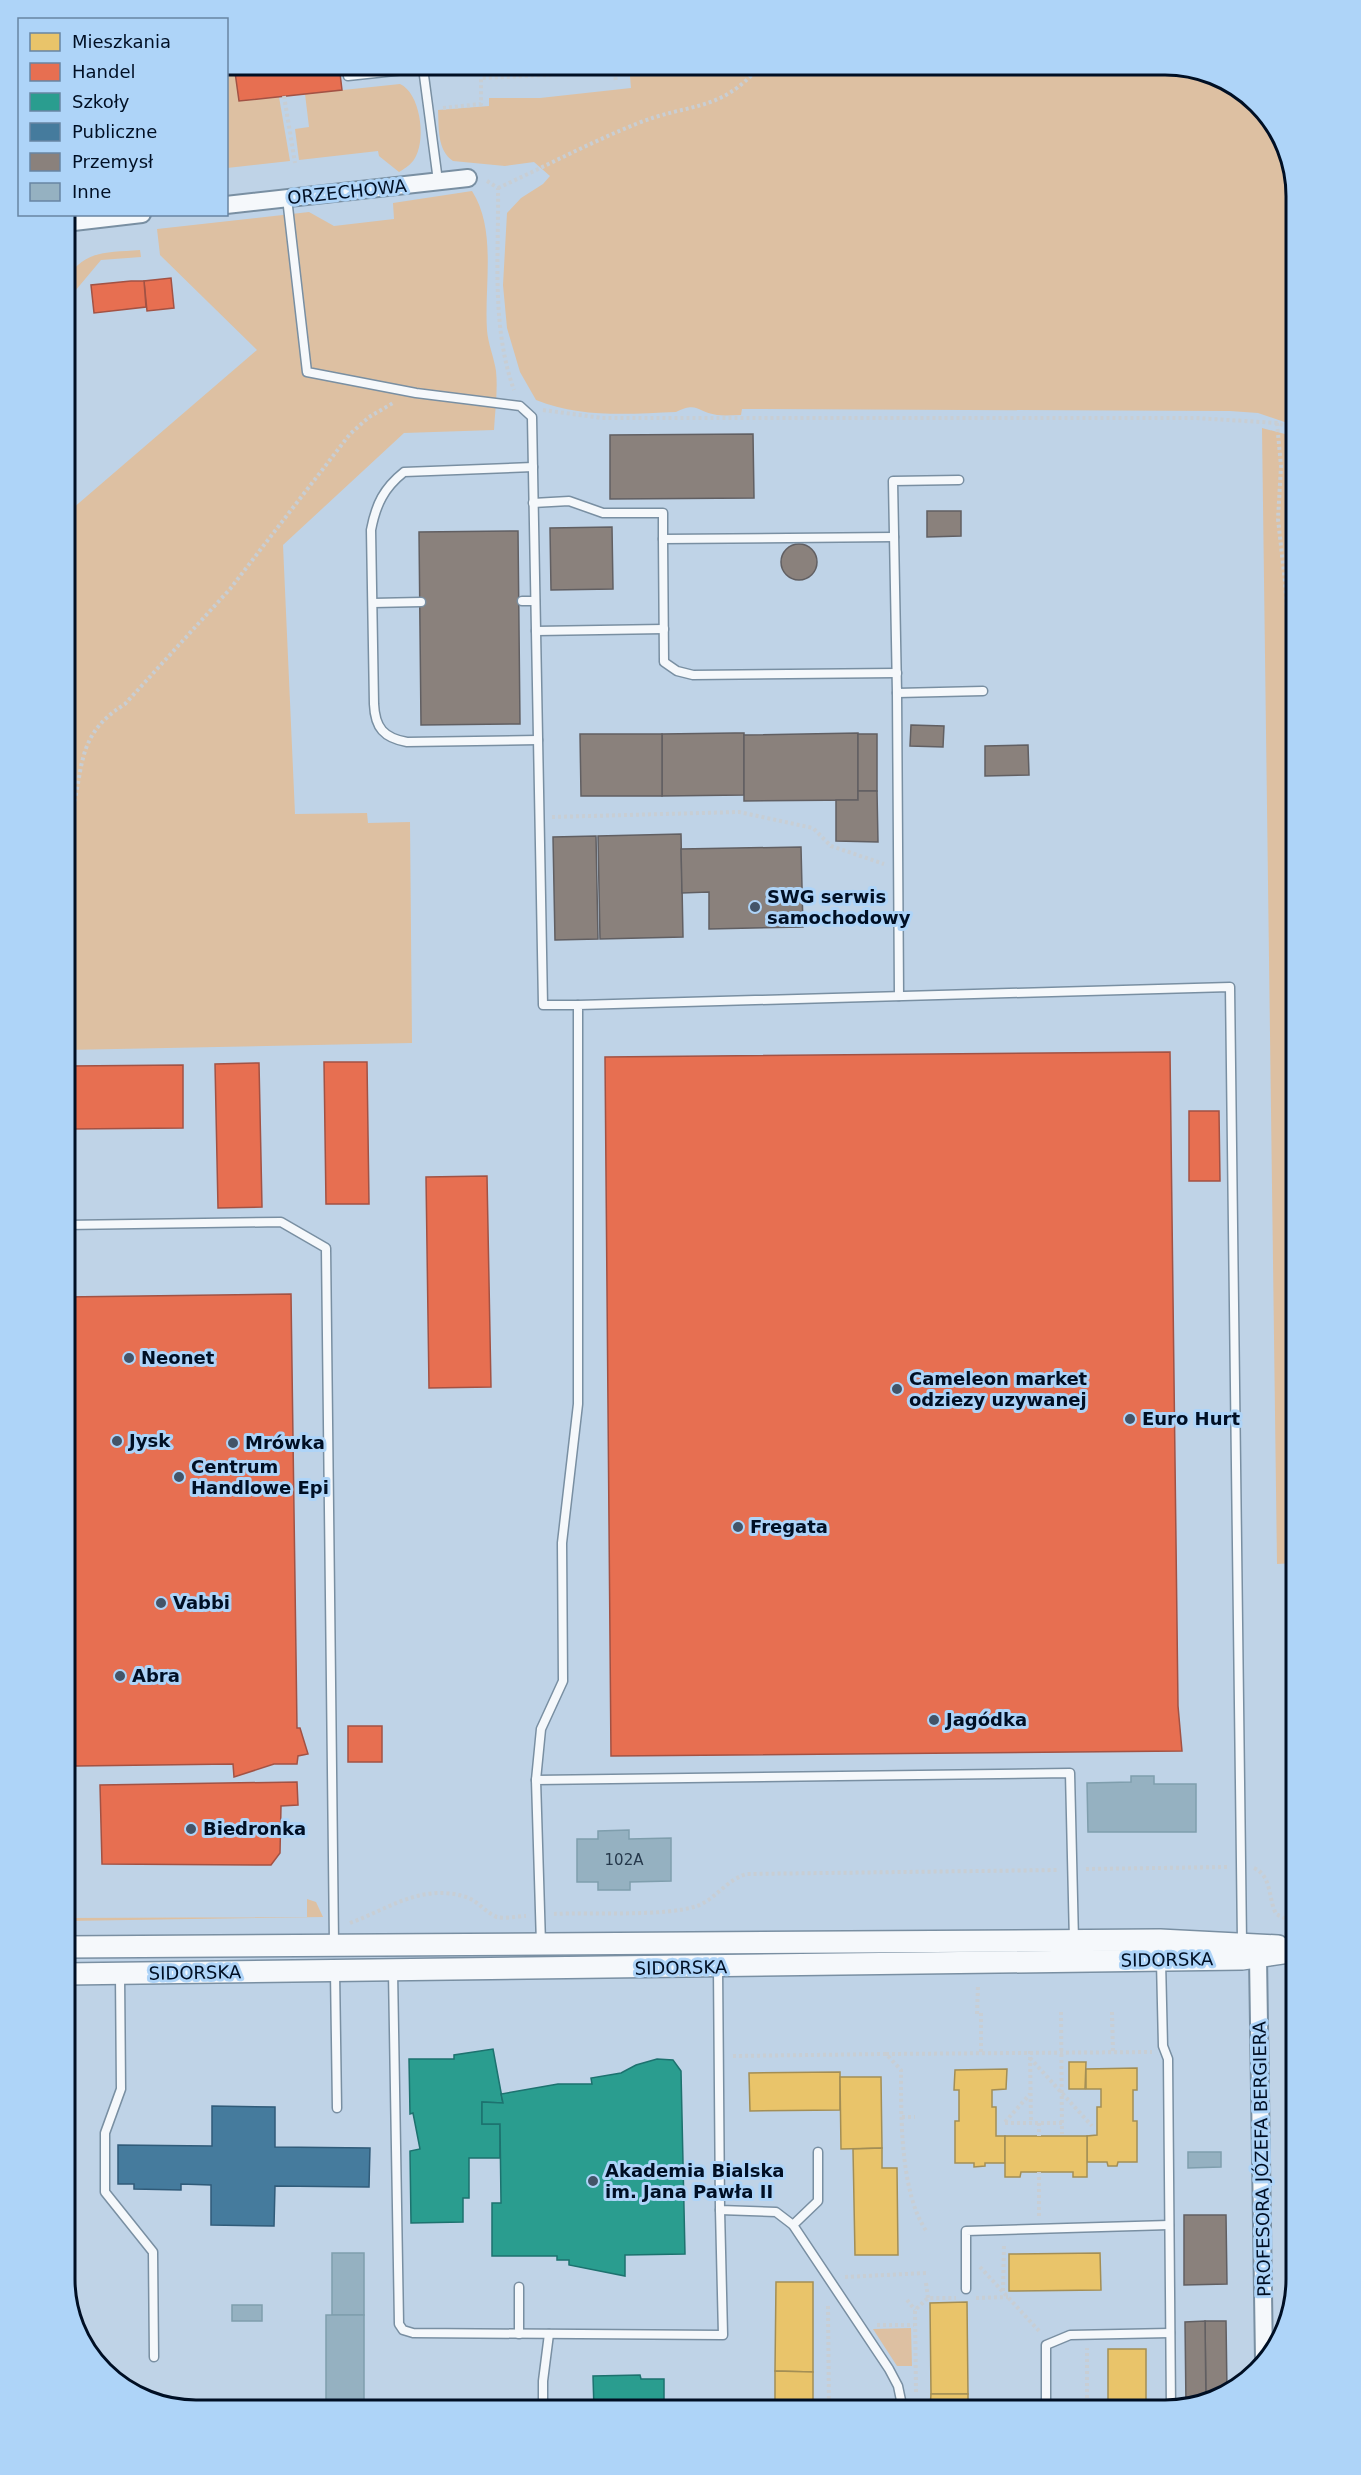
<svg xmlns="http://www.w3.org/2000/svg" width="1361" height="2475" viewBox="0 0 1361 2475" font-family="'DejaVu Sans',sans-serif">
	<rect width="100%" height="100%" fill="#bfd3e7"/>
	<g fill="#ddc0a2">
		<polygon points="226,65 234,65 239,101 279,97 290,161 227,168"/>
		<path d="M629 65H1174L1245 91 1286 145 1296 196V426L1258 413 1230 411 742 409 741 415C733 415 725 416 717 415 697 412 698 401 676 412 629 414 580 418 536 400L520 372 507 328 503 285 507 213 521 198 543 184 550 176 534 162 505 166 453 161C437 150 439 128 438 110L489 106V98H540L631 88Z"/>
		<path d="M400 84C420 93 426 137 416 156 413 163 406 168 399 172L379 156 378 151 299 160 295 129 309 127 305 94Z"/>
		<path d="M472 191C497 230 484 285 487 330 488 344 494 357 496 371 498 390 495 411 494 430L404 433 283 545 295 814 367 813 368 823 410 822 412 1043 65 1050V515L257 350 160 255 157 229 309 212 334 226 394 219 393 203Z"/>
		<path d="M140 250 141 257 101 260 65 303V280C86 249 106 253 140 250Z"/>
		<polygon points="1262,428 1296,437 1296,1563 1277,1564"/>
		<polygon points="307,1899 316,1902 323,1917 65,1921 65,1918 307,1917"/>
		<polygon points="911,2328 912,2366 897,2366 873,2329"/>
	</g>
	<g fill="#e9c46a" stroke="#a38e55" stroke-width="1.5">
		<polygon points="1069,2062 1086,2062 1085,2089 1069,2089"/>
		<polygon points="1137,2068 1137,2090 1133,2090 1133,2121 1137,2121 1137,2162 1118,2162 1117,2166 1108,2166 1107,2162 1087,2162 1087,2136 1097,2135 1097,2107 1101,2107 1101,2089 1086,2089 1086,2069"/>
		<polygon points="1007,2069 1006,2089 992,2090 992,2107 996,2107 996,2136 1005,2136 1005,2163 985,2163 985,2166 974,2167 974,2163 955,2163 955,2121 959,2121 959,2090 954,2090 955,2070"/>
		<polygon points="840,2072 840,2110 750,2111 749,2073"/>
		<polygon points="840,2077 881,2077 882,2148 841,2149"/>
		<polygon points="1005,2136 1087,2136 1087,2177 1073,2177 1073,2172 1021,2172 1020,2177 1005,2177"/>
		<polygon points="882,2148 882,2168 897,2168 898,2255 855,2255 853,2149"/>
		<polygon points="1100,2253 1101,2290 1009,2291 1009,2254"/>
		<polygon points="776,2282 813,2282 813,2372 775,2371"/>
		<polygon points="967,2302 968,2394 931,2394 930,2303"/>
		<rect x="1108" y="2349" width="38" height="61"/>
		<polygon points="775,2371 813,2372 813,2410 775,2410"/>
		<polygon points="931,2394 968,2394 968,2407 930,2408"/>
	</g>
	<g fill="#e76f51" stroke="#a25244" stroke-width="1.5">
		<polygon points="234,65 339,65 342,90 239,101"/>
		<polygon points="171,278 174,308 147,311 144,281"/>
		<polygon points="131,281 144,281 146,307 94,313 91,285"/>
		<polygon points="1170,1052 1178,1706 1182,1751 611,1756 605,1057"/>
		<polygon points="324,1062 367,1062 369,1204 326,1204"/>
		<polygon points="259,1063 262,1207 218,1208 215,1064"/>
		<polygon points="183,1065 183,1128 70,1129 70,1066"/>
		<polygon points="1189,1111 1219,1111 1220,1181 1189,1181"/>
		<polygon points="487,1176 491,1387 429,1388 426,1177"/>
		<polygon points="291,1294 297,1728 300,1728 308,1754 298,1756 297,1764 274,1764 234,1777 233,1764 75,1766 74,1770 65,1772 65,1297"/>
		<rect x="348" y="1726" width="34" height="36"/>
		<polygon points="297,1782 298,1805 281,1806 280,1853 271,1865 102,1864 100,1785"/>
	</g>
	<g fill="#2a9d8f" stroke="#1d726f" stroke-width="1.5">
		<polygon points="493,2049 503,2103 482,2102 482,2124 500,2124 500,2158 469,2158 469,2198 463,2198 463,2222 411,2223 410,2151 420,2149 413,2113 410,2114 409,2059 454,2059 454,2055"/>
		<polygon points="657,2059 673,2060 681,2071 685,2254 625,2255 625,2276 569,2265 569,2260 557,2260 557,2256 492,2256 492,2203 501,2203 500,2124 482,2124 482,2102 503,2103 501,2094 558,2084 592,2084 591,2078 621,2073 636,2065"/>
		<polygon points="640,2375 641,2379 664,2379 664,2410 594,2410 593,2376"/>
	</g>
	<polygon fill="#457b9d" stroke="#305b79" stroke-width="1.5" points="212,2106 275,2107 275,2147 370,2148 369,2187 275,2186 274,2226 211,2225 211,2185 181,2184 181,2190 134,2189 134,2184 118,2184 118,2145 212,2146"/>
	<g fill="#8a817c" stroke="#615f62" stroke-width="1.5">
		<polygon points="475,65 544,65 544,67 476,75"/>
		<polygon points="753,434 754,498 610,499 610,435"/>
		<polygon points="927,511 961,511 961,536 927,537"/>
		<polygon points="612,527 613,589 551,590 550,528"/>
		<polygon points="518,531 520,724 421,725 419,532"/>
		<circle cx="799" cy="562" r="18"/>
		<polygon points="911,725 944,726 943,747 910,746"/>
		<polygon points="735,733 744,733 744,795 662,796 662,734"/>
		<polygon points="858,733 858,800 744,801 744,735"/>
		<polygon points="580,734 662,734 662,796 581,796"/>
		<rect x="858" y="734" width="19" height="57"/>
		<polygon points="1028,745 1029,775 985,776 985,746"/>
		<polygon points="858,791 877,791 878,842 836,841 836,800 858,800"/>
		<polygon points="681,834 683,937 600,939 598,836"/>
		<polygon points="596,836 598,939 555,940 553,837"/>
		<polygon points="801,847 803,927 709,929 709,892 682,893 681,849"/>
		<polygon points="1184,2215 1226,2215 1227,2284 1184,2285"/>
		<polygon points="1205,2321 1226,2321 1227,2391 1216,2400 1206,2402"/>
		<polygon points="1205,2321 1206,2402 1186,2406 1185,2322"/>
	</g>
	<g fill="#95b1c1" stroke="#7f9ead" stroke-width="1.5">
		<polygon points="1131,1776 1154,1776 1154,1784 1196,1784 1196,1832 1088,1832 1087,1783 1131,1782"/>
		<polygon points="629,1830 629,1839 671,1838 671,1881 630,1882 630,1890 598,1890 598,1882 577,1882 577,1839 598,1839 598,1831"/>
		<polygon points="1188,2152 1221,2152 1221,2167 1188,2168"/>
		<rect x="332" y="2253" width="32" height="62"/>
		<rect x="232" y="2305" width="30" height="16"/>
		<rect x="326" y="2315" width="38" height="95"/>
	</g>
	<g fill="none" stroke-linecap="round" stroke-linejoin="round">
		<g stroke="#798fa2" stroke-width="11">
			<g id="service">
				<polyline points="423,68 438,181"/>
				<polyline points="348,76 423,68 426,65"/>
				<polyline points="287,198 307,372 416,393 520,406 532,417 543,1005 578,1005"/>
				<path d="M533 467 404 472C384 488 376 504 371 530L374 704C375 728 384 738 407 742L538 740"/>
				<polyline points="959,480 893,481 897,693 983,691"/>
				<polyline points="533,503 569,501 603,513 663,513 663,539"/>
				<polyline points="894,537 663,539 664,662 677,671 693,675 897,673"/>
				<polyline points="522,601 535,601"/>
				<polyline points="373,603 421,602"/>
				<polyline points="536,631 664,629"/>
				<polyline points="897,693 899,996"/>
				<polyline points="65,1225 281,1222 326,1248 334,1944"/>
				<polyline points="536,1780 541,1729 563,1681 562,1543 578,1404 578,1005 1230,987 1242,1942"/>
				<polyline points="541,1944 536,1780 1070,1773 1074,1941"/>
				<polyline points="1161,1961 1163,2046 1168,2059 1171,2409"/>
				<polyline points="718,1967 720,2210 776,2212 793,2225 889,2369 898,2386 903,2410"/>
				<polyline points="335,1971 337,2108"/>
				<polyline points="393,1971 399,2324 403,2330 413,2333 723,2335 720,2210"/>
				<polyline points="120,1975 121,2089 105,2133 105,2192 153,2252 154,2357"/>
				<polyline points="65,2175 68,2295"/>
				<polyline points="793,2225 818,2201 818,2152"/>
				<polyline points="519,2287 519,2334"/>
				<polyline points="966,2289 966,2231 1169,2225"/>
				<polyline points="543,2410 543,2381 549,2334"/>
				<polyline points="1046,2410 1046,2345 1070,2335 1170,2333"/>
			</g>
		</g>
		<g stroke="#798fa2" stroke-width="20">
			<g id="minor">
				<polyline points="226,205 468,178"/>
				<polyline points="65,223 142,214"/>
				<polyline points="1258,1957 1264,2360"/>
			</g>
		</g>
		<g stroke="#798fa2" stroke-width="24">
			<g id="tertiary">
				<polyline points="65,1947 1160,1940 1278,1946"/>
				<polyline points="65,1974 1242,1959 1296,1951"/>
			</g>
		</g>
		<g stroke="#c8ced4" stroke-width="4" stroke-dasharray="3 3" stroke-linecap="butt">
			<polyline points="614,65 616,82"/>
			<polyline points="1216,81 1265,117"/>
			<polyline points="284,96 295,163"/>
			<polyline points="443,108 481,104 481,78 550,75 549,65"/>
			<path d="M487 181 498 188C499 255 491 326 514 390"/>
			<path d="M498 188C544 167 589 143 636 124 689 102 719 114 761 65"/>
			<polyline points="543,410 602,418 1196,418 1277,423 1296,430"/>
			<polyline points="1277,423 1281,466 1278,519 1285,582 1296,729"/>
			<polyline points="552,817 739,812 813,828 831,846 884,864"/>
			<path d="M65 830C88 779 68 739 125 704L230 589 350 434 369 417 393 403"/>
			<polyline points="1296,865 1296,864"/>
			<polyline points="1296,1079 1296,985"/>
			<path d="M1254 1868C1272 1876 1268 1898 1276 1914L1296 1924"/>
			<polyline points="1086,1869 1229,1867"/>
			<path d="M554 1914C592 1912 664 1917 697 1906 716 1899 727 1879 747 1874L1058 1870"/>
			<path d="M350 1923C388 1909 422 1883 466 1897 478 1901 486 1913 497 1917 505 1919 518 1916 526 1916"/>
			<polyline points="1061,2012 1062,2134"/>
			<polyline points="1112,2012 1113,2052"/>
			<polyline points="977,2014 978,1985"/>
			<polyline points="1030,2051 1031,2122"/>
			<polyline points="981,2052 981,2013"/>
			<polyline points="886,2054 1152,2052"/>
			<path d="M733 2056 886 2054 901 2070C901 2116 900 2194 927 2232"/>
			<polyline points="1030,2058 1092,2126"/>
			<polyline points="902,2117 915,2117"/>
			<polyline points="1005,2122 1030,2094"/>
			<polyline points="1005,2123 1062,2123"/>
			<polyline points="1039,2123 1039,2136"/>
			<polyline points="1039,2216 1039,2172"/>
			<polyline points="980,2267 1040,2332"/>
			<polyline points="845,2277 926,2273"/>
			<polyline points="926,2283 928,2298"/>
			<polyline points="1003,2291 1004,2245"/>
			<polyline points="976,2298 1008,2297"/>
			<polyline points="907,2300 915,2310"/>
			<polyline points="828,2306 829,2410"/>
			<polyline points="877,2325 914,2325"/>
			<polyline points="916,2392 915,2310 928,2298 956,2298"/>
			<polyline points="1087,2410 1087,2348"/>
		</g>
		<use href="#service" stroke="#f5f8fb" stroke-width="8"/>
		<use href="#minor" stroke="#f5f8fb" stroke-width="16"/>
		<use href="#tertiary" stroke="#f5f8fb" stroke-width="21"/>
	</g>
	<g fill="#435468" stroke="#aed4f8" stroke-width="2">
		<circle cx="755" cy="907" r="6"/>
		<circle cx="129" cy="1358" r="6"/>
		<circle cx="897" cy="1389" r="6"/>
		<circle cx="1130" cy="1419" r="6"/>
		<circle cx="117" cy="1441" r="6"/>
		<circle cx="233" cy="1443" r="6"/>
		<circle cx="179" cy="1477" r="6"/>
		<circle cx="738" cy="1527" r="6"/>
		<circle cx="161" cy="1603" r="6"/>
		<circle cx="120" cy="1676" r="6"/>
		<circle cx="934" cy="1720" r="6"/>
		<circle cx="191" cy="1829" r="6"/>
		<circle cx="593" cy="2181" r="6"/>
	</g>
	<g text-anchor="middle" stroke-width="6" stroke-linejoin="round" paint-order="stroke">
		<g font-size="15" fill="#25384b">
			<text x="624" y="1865">102A</text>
		</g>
		<g font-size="18" fill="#000f24" stroke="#aed4f8">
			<text transform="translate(347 192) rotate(-6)" y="6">ORZECHOWA</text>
			<text transform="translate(1167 1960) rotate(-1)" y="6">SIDORSKA</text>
			<text transform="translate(681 1968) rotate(-1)" y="6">SIDORSKA</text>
			<text transform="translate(195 1973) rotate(-1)" y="6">SIDORSKA</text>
			<text transform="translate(1262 2159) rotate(-91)" y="6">PROFESORA JÓZEFA BERGIERA</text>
		</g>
		<g font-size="18" font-weight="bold" fill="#000f24" stroke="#aed4f8" text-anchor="start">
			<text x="767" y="903">SWG serwis<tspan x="767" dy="21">samochodowy</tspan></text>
			<text x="141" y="1364">Neonet</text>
			<text x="909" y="1385">Cameleon market<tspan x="909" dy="21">odziezy uzywanej</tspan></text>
			<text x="1142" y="1425">Euro Hurt</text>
			<text x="129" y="1447">Jysk</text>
			<text x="245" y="1449">Mrówka</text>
			<text x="191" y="1473">Centrum<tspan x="191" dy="21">Handlowe Epi</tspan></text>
			<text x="750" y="1533">Fregata</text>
			<text x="173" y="1609">Vabbi</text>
			<text x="132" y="1682">Abra</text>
			<text x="946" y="1726">Jagódka</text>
			<text x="203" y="1835">Biedronka</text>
			<text x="605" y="2177">Akademia Bialska<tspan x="605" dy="21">im. Jana Pawła II</tspan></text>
		</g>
	</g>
	<path d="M0 0H1361V2475H0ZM196 75H1165A121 121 0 0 1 1286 196V2279A121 121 0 0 1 1165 2400H196A121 121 0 0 1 75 2279V196A121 121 0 0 1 196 75Z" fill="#aed4f8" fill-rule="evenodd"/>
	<path fill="none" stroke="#000f24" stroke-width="3" d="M196 75H1165A121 121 0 0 1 1286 196V2279A121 121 0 0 1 1165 2400H196A121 121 0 0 1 75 2279V196A121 121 0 0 1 196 75Z"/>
	<rect x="18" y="18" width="210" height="198" fill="#aed4f8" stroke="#6885a3" stroke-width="1.5"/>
	<rect x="30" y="33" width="30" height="18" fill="#e9c46a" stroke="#6885a3" stroke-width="1.5"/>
	<text x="72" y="48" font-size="18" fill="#000f24">Mieszkania</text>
	<rect x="30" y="63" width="30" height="18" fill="#e76f51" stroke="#6885a3" stroke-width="1.5"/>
	<text x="72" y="78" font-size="18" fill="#000f24">Handel</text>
	<rect x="30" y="93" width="30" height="18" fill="#2a9d8f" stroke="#6885a3" stroke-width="1.5"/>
	<text x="72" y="108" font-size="18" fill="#000f24">Szkoły</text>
	<rect x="30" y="123" width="30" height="18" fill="#457b9d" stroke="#6885a3" stroke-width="1.5"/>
	<text x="72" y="138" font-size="18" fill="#000f24">Publiczne</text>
	<rect x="30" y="153" width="30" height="18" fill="#8a817c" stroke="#6885a3" stroke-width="1.5"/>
	<text x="72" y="168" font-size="18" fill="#000f24">Przemysł</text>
	<rect x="30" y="183" width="30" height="18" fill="#95b1c1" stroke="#6885a3" stroke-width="1.5"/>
	<text x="72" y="198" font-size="18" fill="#000f24">Inne</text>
</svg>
